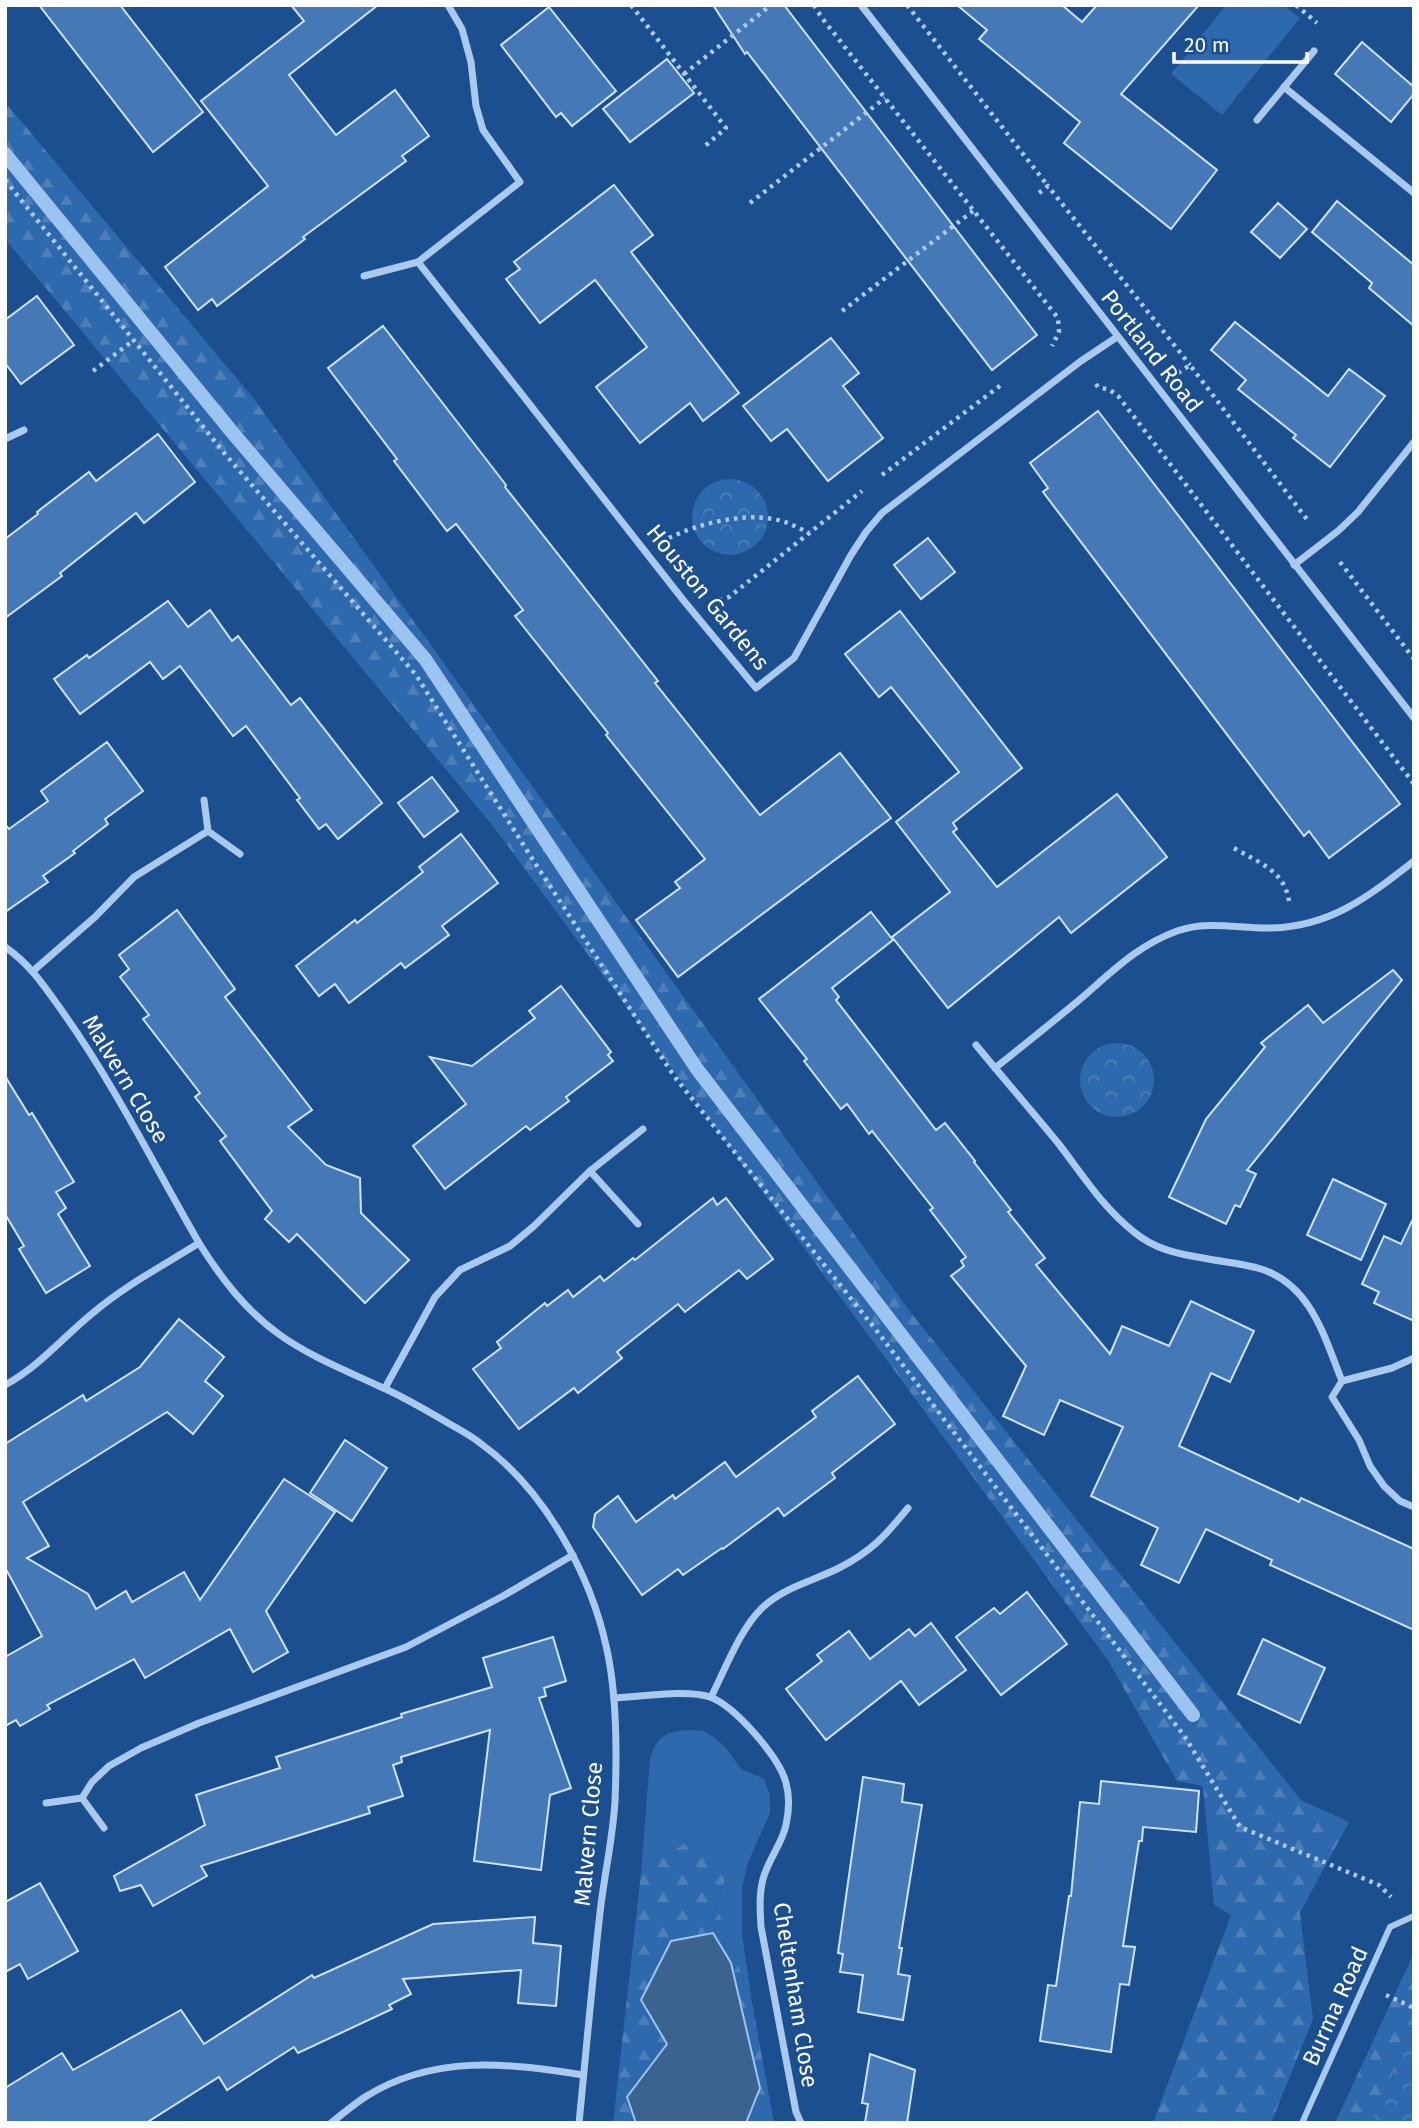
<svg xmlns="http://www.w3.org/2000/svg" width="1419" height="2128" viewBox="0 0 1419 2128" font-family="'Fira Sans',sans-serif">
	<defs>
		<pattern id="forest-firs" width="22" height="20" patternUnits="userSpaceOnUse" patternTransform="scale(1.75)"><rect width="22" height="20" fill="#2e69ad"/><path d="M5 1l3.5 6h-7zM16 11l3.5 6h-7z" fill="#4d80b9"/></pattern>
		<pattern id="park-crowns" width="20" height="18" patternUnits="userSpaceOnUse" patternTransform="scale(1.75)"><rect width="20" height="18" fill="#2e69ad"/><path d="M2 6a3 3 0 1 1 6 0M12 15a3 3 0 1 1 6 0" fill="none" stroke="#4d80b9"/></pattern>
	</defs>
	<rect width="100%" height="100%" fill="#1b4f8f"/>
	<g fill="#2e69ad">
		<polygon points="1226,5 1284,5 1300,18 1222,115 1171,74"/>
		<path d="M690 1730 703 1731 715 1738 726 1748 741 1769 764 1779 770 1796V1813L747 1865 742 1889V1935L752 2002 716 1905 726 1878 641 1873 650 1759C657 1736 666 1731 690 1730Z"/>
	</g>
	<g fill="url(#forest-firs)">
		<polygon points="5,102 254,399 908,1309 1301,1800 1349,1822 1300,1913 1313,2019 1271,2123 1153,2123 1231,1915 1214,1905 1203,1786 1177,1781 1107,1659 493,826 5,239"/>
		<path d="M688 1841C716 1847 716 1853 726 1878L716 1905 752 2002 774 2123H746L760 2088 713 1933 671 1941 641 2000 668 2044 627 2097 636 2123H613L641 1873Z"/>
		<polygon points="1414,1953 1414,2123 1335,2123"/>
	</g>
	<g fill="url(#park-crowns)">
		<circle cx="730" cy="517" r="38"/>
		<circle cx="1117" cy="1080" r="37"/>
		<polygon points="1414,2026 1414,2123 1370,2123"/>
	</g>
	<polygon fill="#3c6290" stroke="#9cc4f0" stroke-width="2" points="713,1933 731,1963 760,2088 746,2123 636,2123 627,2097 667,2044 641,2000 671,1941"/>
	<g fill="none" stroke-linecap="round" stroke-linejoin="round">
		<polyline stroke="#9cc4f0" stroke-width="14" points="5,154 232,432 425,659 697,1069 1193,1715"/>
	</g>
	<g fill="#4478b7" stroke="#cfe3fa" stroke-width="2">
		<polygon points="39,5 120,5 203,112 153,152"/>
		<polygon points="291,5 378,5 289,75 336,135 395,90 429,136 402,156 406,161 303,237 305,239 217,306 212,299 198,310 165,267 268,186 201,101 304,21"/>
		<polygon points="713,5 784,5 1037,335 992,370 747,52 745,54"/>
		<polygon points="957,5 1062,5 1082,22 1097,5 1199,5 1121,94 1217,170 1171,229 1064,143 1080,122 979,39 987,30"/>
		<polygon points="549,7 616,91 572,126 561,113 556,117 501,45"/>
		<polygon points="1362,42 1414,87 1414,94 1391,122 1335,74"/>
		<polygon points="667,59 694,93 630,142 603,109"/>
		<polygon points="614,185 653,235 631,252 739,393 703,421 690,403 640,443 596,387 647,347 595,280 540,323 506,279 520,269 514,262"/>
		<polygon points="1337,201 1414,265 1414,326 1369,288 1372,283 1312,232"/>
		<polygon points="1278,203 1307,229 1280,258 1251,232"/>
		<polygon points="37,296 74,345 21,384 5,363 5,320"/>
		<polygon points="1235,322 1328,396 1349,369 1385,396 1330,467 1293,438 1296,435 1238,389 1246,380 1211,350"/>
		<polygon points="383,326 506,485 505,487 658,681 655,683 760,815 840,753 891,818 678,977 636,920 680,888 675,882 705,859 606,735 608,733 515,616 523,610 456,524 447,531 394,461 397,459 328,368"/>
		<polygon points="831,338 859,373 843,386 883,438 828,481 787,429 771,441 743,406"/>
		<polygon points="1098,411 1400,804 1329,858 1309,831 1304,836 1043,492 1048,488 1030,463"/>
		<polygon points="158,434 195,482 144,523 136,513 60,573 62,576 5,618 5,539 38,514 37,512 89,472 96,481"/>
		<polygon points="928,538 955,572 921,599 894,565"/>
		<polygon points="168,601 188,627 210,610 232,641 238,636 291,705 300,698 382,803 338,839 326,824 319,829 297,800 300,798 246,726 233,736 180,666 163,679 150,662 80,714 54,679 87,655 89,658"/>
		<polygon points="900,611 1022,768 953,823 957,829 953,832 997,887 1117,794 1167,857 1071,933 1059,917 948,1008 892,937 950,892 896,822 959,772 891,687 879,697 845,654"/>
		<polygon points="107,742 143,791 105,819 108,824 73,851 75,853 43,876 48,882 5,912 5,824 9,829 48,801 41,791"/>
		<polygon points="432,777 458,811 424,837 398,803"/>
		<polygon points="461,834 498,883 442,926 449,935 405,968 401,963 349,1003 335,984 319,996 296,966 355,920 357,923 423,872 419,867"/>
		<polygon points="177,910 235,989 225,997 312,1110 288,1127 326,1165 360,1178 361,1213 409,1260 365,1303 297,1234 289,1242 265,1219 272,1211 220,1141 226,1136 195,1097 200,1093 143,1019 149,1015 120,977 129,969 119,955"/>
		<polygon points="871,912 893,940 832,988 839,997 836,1000 936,1130 945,1123 975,1161 974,1162 1011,1210 1008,1212 1045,1258 1036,1265 1110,1354 1122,1326 1169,1346 1191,1301 1254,1331 1230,1382 1211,1373 1179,1446 1299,1502 1301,1498 1414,1549 1414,1630 1270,1565 1272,1560 1206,1529 1179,1583 1141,1565 1158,1528 1091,1496 1123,1427 1060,1400 1044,1435 1003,1416 1026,1366 951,1276 964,1266 961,1261 966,1257 930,1210 933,1208 872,1131 869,1134 847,1104 841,1109 804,1061 807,1059 759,999"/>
		<polygon points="1393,970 1402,980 1247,1170 1256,1174 1240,1207 1235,1205 1226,1224 1169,1197 1206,1119 1265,1047 1261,1043 1308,1005 1323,1023"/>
		<polygon points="561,986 611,1052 608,1055 613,1061 566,1097 569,1101 530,1130 526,1126 445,1189 413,1146 466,1104 430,1057 472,1066 535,1018 529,1011"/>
		<polygon points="5,1076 29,1115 32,1113 74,1182 56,1192 66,1208 58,1214 90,1266 46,1293 19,1249 24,1246 5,1214"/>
		<polygon points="1333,1179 1386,1204 1361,1260 1307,1235"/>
		<polygon points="713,1198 717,1205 726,1198 773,1259 747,1279 739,1270 685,1312 678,1304 617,1352 622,1358 578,1393 574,1388 519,1429 473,1369 501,1348 497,1342 545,1303 547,1306 568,1290 573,1297 600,1276 604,1281 633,1258 635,1260"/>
		<polygon points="1414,1217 1414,1321 1374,1303 1379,1292 1362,1284 1384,1236 1401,1244"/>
		<polygon points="179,1319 224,1357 205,1381 223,1396 193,1434 167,1412 23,1502 49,1546 27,1558 88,1594 96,1609 126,1591 132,1602 184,1572 200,1600 284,1479 335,1512 266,1611 288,1652 253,1672 230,1629 145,1678 134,1659 47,1705 50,1709 20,1726 16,1720 5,1726 5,1657 42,1636 7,1571 5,1572 5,1444 83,1395 86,1401 140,1367"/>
		<polygon points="858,1376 895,1424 832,1473 835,1478 784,1516 778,1508 723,1549 722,1548 683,1575 678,1569 642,1595 593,1527 595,1514 618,1496 636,1522 673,1495 675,1499 725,1462 736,1477 816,1417 812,1411"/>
		<polygon points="345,1440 387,1468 352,1521 310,1493"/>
		<polygon points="1027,1592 1067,1644 1001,1695 956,1637 994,1608 1000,1614"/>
		<polygon points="931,1623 966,1670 919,1705 901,1681 826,1740 786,1689 822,1661 817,1655 849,1631 870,1659 909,1629 915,1636"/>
		<polygon points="553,1637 566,1681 544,1688 546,1696 539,1698 571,1788 550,1795 541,1870 474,1861 490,1730 401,1757 402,1762 393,1765 403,1796 368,1807 370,1813 201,1866 207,1876 153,1906 141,1885 120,1891 114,1876 205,1825 196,1795 280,1768 276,1757 402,1717 401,1714 492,1687 483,1658"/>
		<polygon points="1263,1639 1325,1668 1300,1723 1238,1694"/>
		<polygon points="863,1777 904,1784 902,1802 922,1805 899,1948 902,1948 898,1974 910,1976 903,2020 858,2012 863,1975 840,1972 843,1954 838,1953"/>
		<polygon points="1101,1781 1199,1791 1196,1832 1143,1827 1142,1841 1139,1841 1123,1946 1135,1947 1129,1985 1120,1984 1111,2052 1040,2041 1048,1985 1056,1986 1069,1896 1071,1896 1080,1802 1099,1804"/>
		<polygon points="40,1883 78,1951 28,1979 20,1964 5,1972 5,1902"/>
		<polygon points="535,1917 533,1943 561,1946 556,2006 518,2003 521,1970 403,1979 411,1994 389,2005 392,2009 298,2053 294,2047 227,2090 219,2077 146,2123 5,2123 5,2088 62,2053 73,2070 181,2010 204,2044 312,1975 314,1978 433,1924"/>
		<polygon points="870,2054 915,2070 907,2123 865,2123 868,2104 862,2103"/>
	</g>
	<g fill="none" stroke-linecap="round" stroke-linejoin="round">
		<g stroke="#a9c9ee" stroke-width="4.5" stroke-dasharray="3.5 5" stroke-linecap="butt">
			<polyline points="631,5 726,128 705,146"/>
			<polyline points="814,5 822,18 1058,318 1059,332 1052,346"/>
			<polyline points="907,5 1048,186"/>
			<polyline points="1296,5 1317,23"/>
			<polyline points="684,74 771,5"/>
			<polyline points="5,180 225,454 416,675 533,860 674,1076 880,1335 1070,1585 1185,1737 1240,1827 1379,1885 1391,1897"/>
			<polyline points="1039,193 1048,186 1190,365"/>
			<polyline points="750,203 885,98"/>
			<polyline points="842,311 973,211"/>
			<polyline points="93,371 134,340"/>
			<polyline points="1178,373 1190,365 1309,522"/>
			<polyline points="1096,384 1098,387 1110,390 1119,397 1414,784"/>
			<polyline points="882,475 1001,385"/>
			<path d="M669 538C697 524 742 513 773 519 786 521 797 527 809 533"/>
			<polyline points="1340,562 1414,659"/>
			<polyline points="719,600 729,597 862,491"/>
			<path d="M1234 848C1259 863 1284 870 1289 901"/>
			<polyline points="1386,1995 1414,2008"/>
		</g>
		<polyline stroke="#a9c9ee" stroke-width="6" points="1302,2123 1390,1927 1414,1916"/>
		<g stroke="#a9c9ee" stroke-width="7">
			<polyline points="861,5 1414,718"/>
			<polyline points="1284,87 1414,193"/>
			<polyline points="1257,120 1314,51"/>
			<polyline points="418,262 684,601 756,688 794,658 851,555 866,532 882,513 1081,361 1117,337"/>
			<polyline points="364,276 418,262 520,182 483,130 476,106 471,62 462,29 448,5"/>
			<polyline points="5,439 24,430"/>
			<polyline points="1294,565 1338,531 1358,512 1414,442"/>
			<polyline points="204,800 208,831 240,854"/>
			<path d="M5 947C30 964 45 987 62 1011 114 1084 154 1165 199 1243 221 1278 246 1311 280 1335 311 1357 347 1371 381 1387 404 1397 426 1410 448 1423 458 1429 470 1435 480 1443 544 1489 591 1574 607 1650 617 1696 617 1754 615 1801 613 1838 604 1876 600 1913 592 1983 586 2053 579 2123"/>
			<polyline points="33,971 95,917 134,877 208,831"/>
			<path d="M976 1045C1003 1078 1031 1110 1058 1143 1082 1174 1103 1208 1134 1232 1154 1249 1178 1254 1203 1258 1222 1262 1243 1263 1261 1269 1311 1285 1324 1336 1342 1381L1332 1397 1359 1440 1370 1466 1384 1486 1400 1501 1414 1507"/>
			<path d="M995 1068C1023 1046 1050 1024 1078 1001 1111 973 1136 946 1177 931 1209 920 1240 929 1272 928 1332 926 1369 896 1414 861"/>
			<polyline points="590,1171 638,1224"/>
			<polyline points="1342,1381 1392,1368 1414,1358"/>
			<path d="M5 1385C40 1366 64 1336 94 1312 126 1285 164 1265 199 1243"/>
			<polyline points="385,1388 435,1297 460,1270 510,1246 534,1226 590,1171 643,1129"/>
			<path d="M711 1697C725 1670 740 1629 762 1608 784 1587 813 1581 839 1568 872 1551 885 1536 908 1508"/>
			<path d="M614 1698C641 1697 686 1689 710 1697 735 1706 780 1758 786 1783 790 1797 789 1811 786 1825 782 1844 768 1860 763 1879 759 1894 760 1911 761 1927L796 2112 801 2123"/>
			<polyline points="82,1798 92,1782 109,1766 141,1748 199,1723 406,1647 503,1596 573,1555"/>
			<polyline points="46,1803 82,1798 104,1828"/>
			<path d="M331 2123C342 2114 353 2105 365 2097 433 2054 508 2063 583 2075"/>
		</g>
	</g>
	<g text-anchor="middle" stroke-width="5" stroke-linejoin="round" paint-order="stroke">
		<g font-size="23" fill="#fff" stroke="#1b4f8f">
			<text transform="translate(1152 351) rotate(52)" y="8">Portland Road</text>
			<text transform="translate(708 597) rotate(51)" y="8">Houston Gardens</text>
			<text transform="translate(126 1079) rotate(59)" y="8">Malvern Close</text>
			<text transform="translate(588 1834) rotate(-85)" y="8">Malvern Close</text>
			<text transform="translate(796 1995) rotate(81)" y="8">Cheltenham Close</text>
			<text transform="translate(1335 2006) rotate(-66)" y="8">Burma Road</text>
		</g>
	</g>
	<rect width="1419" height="2128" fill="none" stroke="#ffffff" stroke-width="14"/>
	<path d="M1174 52v10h133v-10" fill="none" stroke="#ffffff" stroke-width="3.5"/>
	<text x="1184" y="52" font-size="21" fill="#ffffff" stroke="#1b4f8f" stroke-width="5" paint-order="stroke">20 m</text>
</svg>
